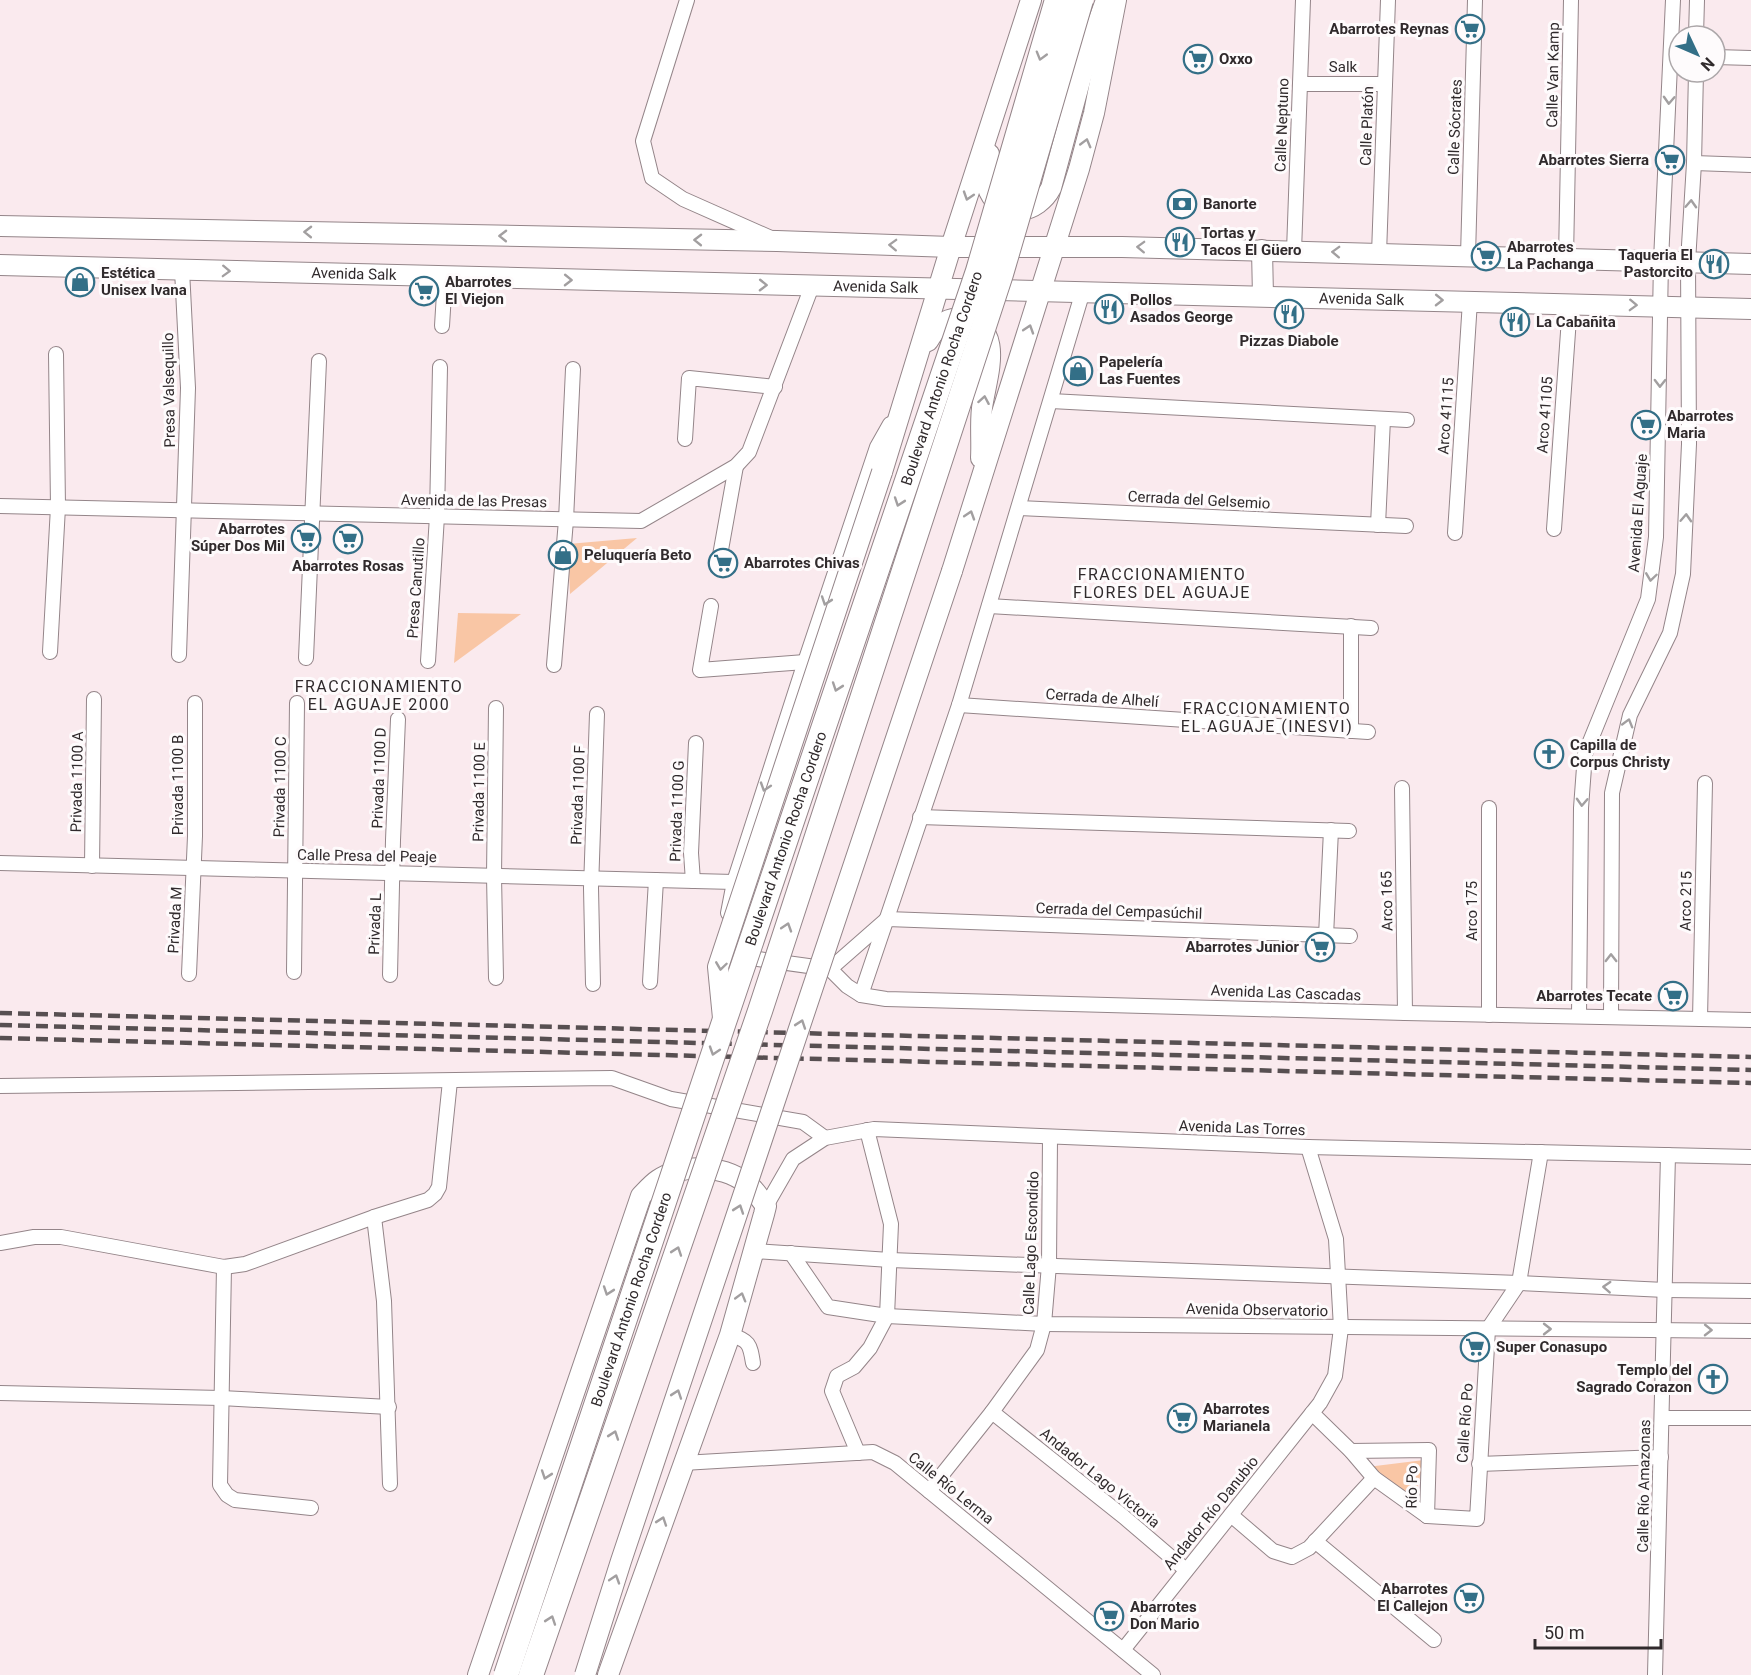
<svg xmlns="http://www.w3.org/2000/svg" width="1751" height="1675" viewBox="0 0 1751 1675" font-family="Roboto,sans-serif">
	<rect width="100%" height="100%" fill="#faeaee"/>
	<g fill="#f9c6a5">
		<polygon points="637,538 570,594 568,544"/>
		<polygon points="458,613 521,614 454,663"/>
		<polygon points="1424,1460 1414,1502 1367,1467"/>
	</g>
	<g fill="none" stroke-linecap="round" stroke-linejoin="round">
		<g stroke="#948589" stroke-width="16">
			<g id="street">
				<polyline points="687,0 643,141 652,178 683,199 771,238"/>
				<polyline points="1696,36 1697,0"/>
				<polyline points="1715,57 1751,58"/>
				<polyline points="1300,84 1385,84"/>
				<polyline points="1694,163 1751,165"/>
				<polyline points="1294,251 1303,0"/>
				<polyline points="1379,254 1388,0"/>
				<polyline points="1468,256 1475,0"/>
				<polyline points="1566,258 1571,0"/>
				<polyline points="442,326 445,277"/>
				<polyline points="1051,401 1407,420"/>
				<polyline points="685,439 689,378 775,387"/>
				<polyline points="0,506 641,521 736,466 749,452 812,286"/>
				<polyline points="1019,508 1406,526"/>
				<polyline points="1378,525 1383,419"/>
				<polyline points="1554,529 1570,304"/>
				<polyline points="1455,533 1470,301"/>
				<polyline points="719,561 736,466"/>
				<polyline points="711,606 700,670 805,662"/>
				<polyline points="989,606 1371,628"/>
				<polyline points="50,652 58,507 56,354"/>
				<polyline points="179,655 188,388 182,270"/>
				<polyline points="306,658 319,361"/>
				<polyline points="428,661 437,516 440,367"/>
				<polyline points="554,665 566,520 573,369"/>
				<polyline points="959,705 1368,732"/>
				<polyline points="1351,731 1351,626"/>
				<polyline points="1402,788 1405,1013"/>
				<polyline points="1489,808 1489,1015"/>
				<polyline points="920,817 1349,831"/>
				<polyline points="0,863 734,882"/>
				<polyline points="92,866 94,699"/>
				<polyline points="693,881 691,853 696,743"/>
				<polyline points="728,913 734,882 805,662 877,447 890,424"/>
				<polyline points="1326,936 1331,830"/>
				<polyline points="743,953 758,959 830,969 887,919 1350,936"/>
				<polyline points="830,969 847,986 861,995 886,999 1405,1013 1751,1020"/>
				<polyline points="294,972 297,703"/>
				<polyline points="189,974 195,836 195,703"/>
				<polyline points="390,975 393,840 398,719"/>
				<polyline points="496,978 494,876 496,708"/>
				<polyline points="650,982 656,880"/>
				<polyline points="593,984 591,888 597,714"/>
				<polyline points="861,995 959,705 1083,291"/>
				<polyline points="1579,1016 1581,808 1585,754 1648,599 1656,537 1661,261 1673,0"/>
				<polyline points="1611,1017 1612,793 1630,715 1670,633 1683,574 1689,444 1688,262 1694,163 1696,72"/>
				<polyline points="1700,1019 1705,783"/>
				<polyline points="0,1086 612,1078 671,1099 803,1122 825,1138"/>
				<polyline points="766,1206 793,1159 825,1138 874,1129 1308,1147 1751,1157"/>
				<polyline points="374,1217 384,1301 390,1484"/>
				<polyline points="0,1243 34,1237 61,1237 224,1267 245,1264 374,1217 428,1200 435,1194 439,1187 450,1081"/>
				<polyline points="754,1251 890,1260 1519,1283 1665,1290 1751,1291"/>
				<polyline points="791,1253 828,1307 887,1316 1044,1324 1751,1331"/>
				<polyline points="224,1267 220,1485 227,1495 235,1500 311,1508"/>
				<path d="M730 1335C749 1340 750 1344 753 1363"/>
				<polyline points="0,1393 221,1398 389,1407"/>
				<polyline points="992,1412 1124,1517 1186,1570"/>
				<polyline points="1312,1413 1351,1451 1374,1478 1427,1516"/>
				<polyline points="1662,1418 1751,1418"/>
				<polyline points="1351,1451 1429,1450 1427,1516"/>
				<polyline points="858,1453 832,1391 837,1376 854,1367 870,1348 887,1316 891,1224 867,1130"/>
				<polyline points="683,1463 873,1452 895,1463 1153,1675"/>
				<polyline points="1479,1464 1661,1457"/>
				<polyline points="929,1491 992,1412 1037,1350 1044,1324 1049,1265 1050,1138"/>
				<polyline points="1231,1515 1273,1551 1292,1557 1309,1548 1374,1478"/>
				<polyline points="1427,1516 1477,1519 1488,1329 1519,1283 1541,1152"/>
				<polyline points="1315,1541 1434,1640"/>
				<polyline points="1123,1650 1320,1403 1335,1376 1341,1328 1336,1239 1308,1147"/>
				<polyline points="1655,1675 1668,1155"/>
			</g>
		</g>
		<g stroke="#948589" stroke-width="22">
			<g id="secondary">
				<path d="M989 154C987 166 984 179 989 191 1003 221 1038 213 1051 188L1090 44 1105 3"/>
				<polyline points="0,226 777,241 951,247 1122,247 1751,264"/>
				<polyline points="1262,250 1263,296"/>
				<path id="s1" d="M0 265 1751 309"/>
				<path d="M928 341C935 329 944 317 960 319 1007 326 986 377 982 408 980 424 982 442 981 458"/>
				<polyline points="882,472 951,247 1031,0"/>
				<polyline points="952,571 1079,169 1094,113 1116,0"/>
				<path d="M478 1675 641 1196C646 1191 652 1184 658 1180 685 1162 727 1165 751 1187 756 1192 761 1200 766 1206L764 1214 730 1335 608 1675"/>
			</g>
		</g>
		<use href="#street" stroke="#fff" stroke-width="14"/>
		<use href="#secondary" stroke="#fff" stroke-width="20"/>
		<g stroke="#574f51" stroke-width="4.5" stroke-dasharray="12 6" stroke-linecap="butt">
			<polyline points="0,1013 1751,1057"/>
			<polyline points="0,1025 1751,1070"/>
			<polyline points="0,1038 1751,1083"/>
		</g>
		<g stroke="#948589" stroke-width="22" stroke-linecap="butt">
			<g id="secondary-bridge">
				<polyline points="723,1018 718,967 882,472"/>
				<polyline points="585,1675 621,1561 952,571"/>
			</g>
		</g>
		<g stroke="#948589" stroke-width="26" stroke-linecap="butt">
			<g id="highway-bridge">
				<path id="s2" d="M506 1675 724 1022 978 271 1057 0"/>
				<polyline points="531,1675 760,1011 1001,274 1081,0"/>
			</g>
		</g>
		<use href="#secondary-bridge" stroke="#fff" stroke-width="20"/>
		<use href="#highway-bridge" stroke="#fff" stroke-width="24"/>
	</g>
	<defs><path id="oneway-chevron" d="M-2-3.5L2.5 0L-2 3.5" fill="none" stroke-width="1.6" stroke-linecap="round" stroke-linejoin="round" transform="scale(1.5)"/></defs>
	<g stroke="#a29fa0">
		<use href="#oneway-chevron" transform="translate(1041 56) rotate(106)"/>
		<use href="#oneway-chevron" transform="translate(1669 100) rotate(93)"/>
		<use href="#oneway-chevron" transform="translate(1086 143) rotate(-75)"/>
		<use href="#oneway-chevron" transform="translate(968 196) rotate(108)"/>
		<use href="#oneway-chevron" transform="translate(1691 204) rotate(-87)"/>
		<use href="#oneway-chevron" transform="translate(308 232) rotate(-179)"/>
		<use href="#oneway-chevron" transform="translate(503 236) rotate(-179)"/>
		<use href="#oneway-chevron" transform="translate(698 240) rotate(-179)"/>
		<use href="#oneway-chevron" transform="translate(893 245) rotate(-178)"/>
		<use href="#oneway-chevron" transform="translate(1141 247) rotate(-178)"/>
		<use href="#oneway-chevron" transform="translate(1336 252) rotate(-178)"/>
		<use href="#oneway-chevron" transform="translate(226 271) rotate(2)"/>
		<use href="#oneway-chevron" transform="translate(568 280) rotate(1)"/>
		<use href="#oneway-chevron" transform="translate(763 285) rotate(1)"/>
		<use href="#oneway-chevron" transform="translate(1439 300) rotate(1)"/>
		<use href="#oneway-chevron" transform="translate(1633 305) rotate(2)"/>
		<use href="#oneway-chevron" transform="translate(1029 329) rotate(-72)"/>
		<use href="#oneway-chevron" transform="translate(1660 383) rotate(91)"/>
		<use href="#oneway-chevron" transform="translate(984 400) rotate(-80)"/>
		<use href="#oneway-chevron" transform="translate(899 502) rotate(109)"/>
		<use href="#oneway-chevron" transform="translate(970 515) rotate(-72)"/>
		<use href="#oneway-chevron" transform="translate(1686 518) rotate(-87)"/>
		<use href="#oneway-chevron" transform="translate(1651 577) rotate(98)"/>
		<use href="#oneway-chevron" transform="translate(826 601) rotate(109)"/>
		<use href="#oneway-chevron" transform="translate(837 687) rotate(109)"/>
		<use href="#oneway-chevron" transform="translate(1628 723) rotate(-74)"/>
		<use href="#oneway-chevron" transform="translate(765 787) rotate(108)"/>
		<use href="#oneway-chevron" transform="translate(1582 802) rotate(93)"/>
		<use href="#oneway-chevron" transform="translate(787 927) rotate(-72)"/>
		<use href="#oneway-chevron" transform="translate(1611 958) rotate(-90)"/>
		<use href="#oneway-chevron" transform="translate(721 966) rotate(98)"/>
		<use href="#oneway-chevron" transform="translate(801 1024) rotate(-71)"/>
		<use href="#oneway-chevron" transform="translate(714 1051) rotate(108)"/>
		<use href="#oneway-chevron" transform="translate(739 1209) rotate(-71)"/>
		<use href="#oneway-chevron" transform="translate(677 1251) rotate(-71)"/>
		<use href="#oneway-chevron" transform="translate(1607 1287) rotate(-177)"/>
		<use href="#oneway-chevron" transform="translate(608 1291) rotate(109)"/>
		<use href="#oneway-chevron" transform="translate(741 1297) rotate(-74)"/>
		<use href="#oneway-chevron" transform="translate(1547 1329)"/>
		<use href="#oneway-chevron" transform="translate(1708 1330) rotate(1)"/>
		<use href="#oneway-chevron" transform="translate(677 1394) rotate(-71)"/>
		<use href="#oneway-chevron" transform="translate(614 1435) rotate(-71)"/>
		<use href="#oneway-chevron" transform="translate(546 1475) rotate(109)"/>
		<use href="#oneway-chevron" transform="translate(662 1521) rotate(-71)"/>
		<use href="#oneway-chevron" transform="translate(615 1579) rotate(-72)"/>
		<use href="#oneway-chevron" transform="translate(551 1620) rotate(-71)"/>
	</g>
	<defs>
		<g id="supermarket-ring" transform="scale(1.5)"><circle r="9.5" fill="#fefbfc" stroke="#336f87" stroke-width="1.5"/><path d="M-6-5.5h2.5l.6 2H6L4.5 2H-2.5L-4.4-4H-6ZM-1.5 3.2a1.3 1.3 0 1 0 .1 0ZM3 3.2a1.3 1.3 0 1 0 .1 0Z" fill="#336f87"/></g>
		<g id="bank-ring" transform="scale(1.5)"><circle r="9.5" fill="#fefbfc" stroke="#336f87" stroke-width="1.5"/><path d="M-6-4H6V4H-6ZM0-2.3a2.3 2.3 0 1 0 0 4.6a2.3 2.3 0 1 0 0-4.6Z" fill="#336f87"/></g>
		<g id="restaurant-ring" transform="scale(1.5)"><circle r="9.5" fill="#fefbfc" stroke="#336f87" stroke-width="1.5"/><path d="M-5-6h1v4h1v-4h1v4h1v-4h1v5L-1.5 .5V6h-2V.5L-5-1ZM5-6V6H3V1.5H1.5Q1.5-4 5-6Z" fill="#336f87"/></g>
		<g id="shop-ring" transform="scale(1.5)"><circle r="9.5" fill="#fefbfc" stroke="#336f87" stroke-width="1.5"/><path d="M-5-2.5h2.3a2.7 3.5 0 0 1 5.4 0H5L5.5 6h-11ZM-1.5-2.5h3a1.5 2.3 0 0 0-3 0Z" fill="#336f87"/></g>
		<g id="church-ring" transform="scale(1.5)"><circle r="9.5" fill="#fefbfc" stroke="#336f87" stroke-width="1.5"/><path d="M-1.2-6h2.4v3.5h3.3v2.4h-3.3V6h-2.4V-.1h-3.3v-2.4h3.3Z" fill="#336f87"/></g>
	</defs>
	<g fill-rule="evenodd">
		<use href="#supermarket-ring" x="1470" y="29"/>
		<use href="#supermarket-ring" x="1198" y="59"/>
		<use href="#supermarket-ring" x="1670" y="160"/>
		<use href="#bank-ring" x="1182" y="204"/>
		<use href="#restaurant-ring" x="1180" y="242"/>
		<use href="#supermarket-ring" x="1486" y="256"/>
		<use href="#restaurant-ring" x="1714" y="264"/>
		<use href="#shop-ring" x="80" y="282"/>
		<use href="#supermarket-ring" x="424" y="291"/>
		<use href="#restaurant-ring" x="1109" y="309"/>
		<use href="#restaurant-ring" x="1289" y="314"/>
		<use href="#restaurant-ring" x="1515" y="322"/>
		<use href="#shop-ring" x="1078" y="371"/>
		<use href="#supermarket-ring" x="1646" y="425"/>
		<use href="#supermarket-ring" x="306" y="538"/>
		<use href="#supermarket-ring" x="348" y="539"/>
		<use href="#shop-ring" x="563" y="555"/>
		<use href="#supermarket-ring" x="723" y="563"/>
		<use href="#church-ring" x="1549" y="754"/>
		<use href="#supermarket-ring" x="1320" y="947"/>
		<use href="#supermarket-ring" x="1673" y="996"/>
		<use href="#supermarket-ring" x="1475" y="1347"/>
		<use href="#church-ring" x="1713" y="1379"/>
		<use href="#supermarket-ring" x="1182" y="1418"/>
		<use href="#supermarket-ring" x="1469" y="1598"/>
		<use href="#supermarket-ring" x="1109" y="1616"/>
	</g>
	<g text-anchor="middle" stroke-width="6" stroke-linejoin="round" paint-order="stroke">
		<g font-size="15" font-weight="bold" fill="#302a2c" stroke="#fefbfc" text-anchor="start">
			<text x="1449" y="34" text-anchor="end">Abarrotes Reynas</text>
			<text x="1219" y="64">Oxxo</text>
			<text x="1649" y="165" text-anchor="end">Abarrotes Sierra</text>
			<text x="1203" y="209">Banorte</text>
			<text x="1201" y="238">Tortas y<tspan x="1201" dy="17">Tacos El Güero</tspan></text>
			<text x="1507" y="252">Abarrotes<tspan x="1507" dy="17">La Pachanga</tspan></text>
			<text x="1693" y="260" text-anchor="end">Taqueria El<tspan x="1693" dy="17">Pastorcito</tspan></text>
			<text x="101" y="278">Estética<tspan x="101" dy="17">Unisex Ivana</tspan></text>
			<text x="445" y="287">Abarrotes<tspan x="445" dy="17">El Viejon</tspan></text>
			<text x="1130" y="305">Pollos<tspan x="1130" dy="17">Asados George</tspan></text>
			<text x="1536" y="327">La Cabañita</text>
			<text x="1289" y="346" text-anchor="middle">Pizzas Diabole</text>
			<text x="1099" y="367">Papelería<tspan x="1099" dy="17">Las Fuentes</tspan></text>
			<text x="1667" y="421">Abarrotes<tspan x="1667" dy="17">Maria</tspan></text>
			<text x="285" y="534" text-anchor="end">Abarrotes<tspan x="285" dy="17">Súper Dos Mil</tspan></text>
			<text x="584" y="560">Peluquería Beto</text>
			<text x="744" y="568">Abarrotes Chivas</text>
			<text x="348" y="571" text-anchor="middle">Abarrotes Rosas</text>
			<text x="1570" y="750">Capilla de<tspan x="1570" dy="17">Corpus Christy</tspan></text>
			<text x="1299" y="952" text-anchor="end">Abarrotes Junior</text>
			<text x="1652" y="1001" text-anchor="end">Abarrotes Tecate</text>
			<text x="1496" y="1352">Super Conasupo</text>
			<text x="1692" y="1375" text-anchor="end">Templo del<tspan x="1692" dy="17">Sagrado Corazon</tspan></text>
			<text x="1203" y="1414">Abarrotes<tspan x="1203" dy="17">Marianela</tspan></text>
			<text x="1448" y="1594" text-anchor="end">Abarrotes<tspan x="1448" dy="17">El Callejon</tspan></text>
			<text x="1130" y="1612">Abarrotes<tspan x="1130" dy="17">Don Mario</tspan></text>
		</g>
		<g font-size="15" fill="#302a2c" stroke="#fefbfc">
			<text x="1343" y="72">Salk</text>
			<text transform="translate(1553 75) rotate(-89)" y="5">Calle Van Kamp</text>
			<text transform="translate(1282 125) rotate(-88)" y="5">Calle Neptuno</text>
			<text transform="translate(1367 126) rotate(-88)" y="5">Calle Platón</text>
			<text transform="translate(1455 127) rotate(-88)" y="5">Calle Sócrates</text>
			<text dy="5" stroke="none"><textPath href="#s1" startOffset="354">Avenida Salk</textPath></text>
			<text dy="5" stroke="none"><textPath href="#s1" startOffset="876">Avenida Salk</textPath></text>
			<text dy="5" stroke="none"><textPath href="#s1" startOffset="1362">Avenida Salk</textPath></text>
			<text dy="5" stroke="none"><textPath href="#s2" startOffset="1368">Boulevard Antonio Rocha Cordero</textPath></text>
			<text transform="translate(169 390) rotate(-91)" y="5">Presa Valsequillo</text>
			<text transform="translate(1545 415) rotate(-86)" y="5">Arco 41105</text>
			<text transform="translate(1446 416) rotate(-86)" y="5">Arco 41115</text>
			<text transform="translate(1199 500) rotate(3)" y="5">Cerrada del Gelsemio</text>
			<text transform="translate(474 501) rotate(1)" y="5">Avenida de las Presas</text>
			<text transform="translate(1638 513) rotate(-86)" y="5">Avenida El Aguaje</text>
			<text transform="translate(416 588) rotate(-86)" y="5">Presa Canutillo</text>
			<text transform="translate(1102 698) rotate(4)" y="5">Cerrada de Alhelí</text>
			<text transform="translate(379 778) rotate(-88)" y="5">Privada 1100 D</text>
			<text transform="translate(77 782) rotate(-89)" y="5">Privada 1100 A</text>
			<text transform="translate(178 785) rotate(-90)" y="5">Privada 1100 B</text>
			<text transform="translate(280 787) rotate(-89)" y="5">Privada 1100 C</text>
			<text transform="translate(479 792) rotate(-89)" y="5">Privada 1100 E</text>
			<text transform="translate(578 795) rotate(-88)" y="5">Privada 1100 F</text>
			<text transform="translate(677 811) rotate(-88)" y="5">Privada 1100 G</text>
			<text dy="5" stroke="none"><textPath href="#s2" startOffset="882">Boulevard Antonio Rocha Cordero</textPath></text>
			<text transform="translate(367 856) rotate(1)" y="5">Calle Presa del Peaje</text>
			<text transform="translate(1387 901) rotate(-91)" y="5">Arco 165</text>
			<text transform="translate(1686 901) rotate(-89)" y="5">Arco 215</text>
			<text transform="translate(1119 911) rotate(2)" y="5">Cerrada del Cempasúchil</text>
			<text transform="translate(1472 911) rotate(-90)" y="5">Arco 175</text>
			<text transform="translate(175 920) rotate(-87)" y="5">Privada M</text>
			<text transform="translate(375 924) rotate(-88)" y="5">Privada L</text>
			<text transform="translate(1286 993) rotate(2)" y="5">Avenida Las Cascadas</text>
			<text transform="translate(1242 1128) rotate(2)" y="5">Avenida Las Torres</text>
			<text transform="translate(1031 1243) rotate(-88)" y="5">Calle Lago Escondido</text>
			<text dy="5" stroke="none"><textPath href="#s2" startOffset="396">Boulevard Antonio Rocha Cordero</textPath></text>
			<text transform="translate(1257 1310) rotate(1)" y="5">Avenida Observatorio</text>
			<text transform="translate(1465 1423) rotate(-86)" y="5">Calle Río Po</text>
			<text transform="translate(1100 1478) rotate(39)" y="5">Andador Lago Victoria</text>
			<text transform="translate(1644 1486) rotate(-89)" y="5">Calle Río Amazonas</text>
			<text transform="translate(1412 1487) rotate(-89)" y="5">Río Po</text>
			<text transform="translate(951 1488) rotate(39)" y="5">Calle Río Lerma</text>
			<text transform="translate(1211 1513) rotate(-51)" y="5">Andador Río Danubio</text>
		</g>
		<g font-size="16" letter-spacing="1.5" fill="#302a2c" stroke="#fefbfc">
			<text x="1162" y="580">FRACCIONAMIENTO<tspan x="1162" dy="18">FLORES DEL AGUAJE</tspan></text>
			<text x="379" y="692">FRACCIONAMIENTO<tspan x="379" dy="18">EL AGUAJE 2000</tspan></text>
			<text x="1267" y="714">FRACCIONAMIENTO<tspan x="1267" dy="18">EL AGUAJE (INESVI)</tspan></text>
		</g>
	</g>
	<g transform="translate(1697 54) rotate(134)"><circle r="28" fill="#fefbfc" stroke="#aca7a9" stroke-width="1.5"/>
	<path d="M0-4.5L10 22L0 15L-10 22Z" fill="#336f87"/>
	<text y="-9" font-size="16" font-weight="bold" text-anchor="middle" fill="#302a2c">N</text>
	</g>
	<path d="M1535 1639v9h126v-9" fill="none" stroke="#302a2c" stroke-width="3"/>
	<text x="1544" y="1639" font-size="18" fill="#302a2c" stroke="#fefbfc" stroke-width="4.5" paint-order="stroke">50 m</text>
</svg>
